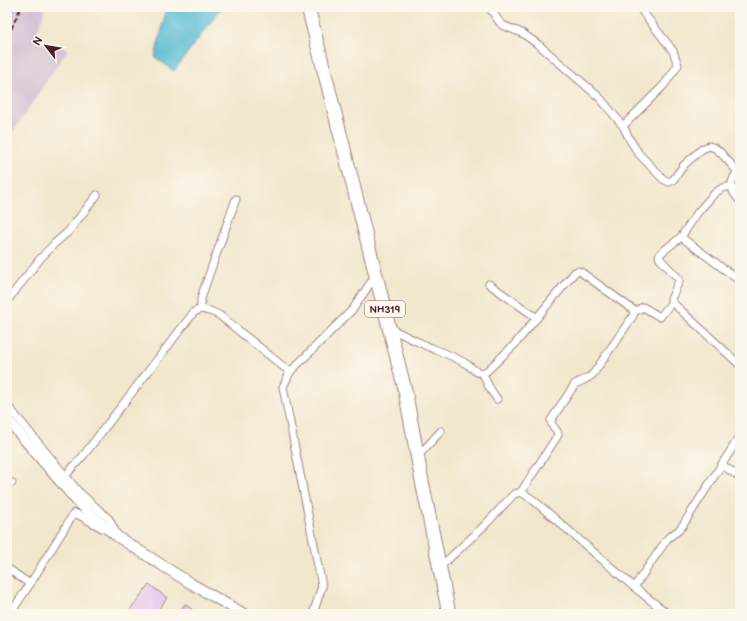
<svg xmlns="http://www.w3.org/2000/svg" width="747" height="621" viewBox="0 0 747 621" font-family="'Balsamiq Sans',sans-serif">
	<rect width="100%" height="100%" fill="#fbf7ec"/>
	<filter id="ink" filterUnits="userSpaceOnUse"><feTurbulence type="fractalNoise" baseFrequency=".025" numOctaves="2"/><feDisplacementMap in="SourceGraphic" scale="8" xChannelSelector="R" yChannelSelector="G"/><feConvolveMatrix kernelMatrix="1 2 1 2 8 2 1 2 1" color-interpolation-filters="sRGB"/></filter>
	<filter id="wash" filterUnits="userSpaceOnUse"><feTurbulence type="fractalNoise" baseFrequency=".012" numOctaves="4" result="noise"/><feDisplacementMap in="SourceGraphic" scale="16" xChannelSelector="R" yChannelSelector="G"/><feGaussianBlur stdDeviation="0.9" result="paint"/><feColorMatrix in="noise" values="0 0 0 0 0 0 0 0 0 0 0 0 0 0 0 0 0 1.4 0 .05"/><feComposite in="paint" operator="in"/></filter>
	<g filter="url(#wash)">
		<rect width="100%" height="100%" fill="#f1e7cd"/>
		<polygon fill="#cebed2" points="7,7 46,7 34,41 68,49 7,141"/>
		<polygon fill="#54bbd2" stroke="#4f6d7e" points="167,7 222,7 174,71 155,57"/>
		<g id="blocks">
			<g fill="#dcb1f0">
				<polygon points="149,584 167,598 155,614 127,614"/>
				<polygon points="185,604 198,614 177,614"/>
			</g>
		</g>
	</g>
	<g filter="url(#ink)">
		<use href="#blocks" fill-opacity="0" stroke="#9e837c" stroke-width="1"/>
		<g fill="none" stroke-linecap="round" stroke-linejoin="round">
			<g stroke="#9e837c" stroke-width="9">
				<g id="street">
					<polyline points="489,7 498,20 502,25 522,33 539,45 600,98 623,126 630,140 639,154 663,179 669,182 673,180 684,165 702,149 709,146 715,148 720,152 738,172"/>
					<polyline points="623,126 664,85 678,65 673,51 639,7"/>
					<path d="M740 169C729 181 729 189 740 201"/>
					<polyline points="732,187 727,187 722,188 714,194 698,212 681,237 661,253 659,256 660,259 679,279 679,281 671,299 671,301 673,303 740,365"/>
					<polyline points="681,237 740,281"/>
					<polyline points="489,284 537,318"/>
					<polyline points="7,301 40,259 54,244 68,232 97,195"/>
					<polyline points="201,309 201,299 204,289 236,199"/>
					<polyline points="634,312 643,307 660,317 672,302"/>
					<path d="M390 328C403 335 416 341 429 347 442 352 456 357 468 365 475 370 478 376 487 371L515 344 575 272 578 271 581 272 632 309 634 312 633 316 593 374C588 379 581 381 575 384L551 420C550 426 558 429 558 435L521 492"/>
					<polyline points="290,372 283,387 322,586 313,614"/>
					<path d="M483 373C486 383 491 391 497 399"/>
					<polyline points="7,405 78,491 109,519 117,535"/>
					<polyline points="417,457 441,431"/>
					<polyline points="722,465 740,477"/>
					<polyline points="65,476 83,456 194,312 201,309 210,311 219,315 290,372 353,309 375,276"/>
					<polyline points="7,480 12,483"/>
					<polyline points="440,567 485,525 514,494 521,492 532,499 634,587 668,614"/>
					<polyline points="7,568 30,584"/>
					<polyline points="634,587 668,538 679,530 683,525 740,436"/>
					<polyline points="10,614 30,584 74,513 75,513 102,528"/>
				</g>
			</g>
			<g stroke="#9e837c" stroke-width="12">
				<polyline id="secondary" points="7,419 77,501 105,527 118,537 190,583 244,614"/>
			</g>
			<g stroke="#9e837c" stroke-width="15">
				<polyline id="highway" points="308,7 405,390 422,481 449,614"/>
			</g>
			<use href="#street" stroke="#fff" stroke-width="7"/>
			<use href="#secondary" stroke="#fff" stroke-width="10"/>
			<use href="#highway" stroke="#fff" stroke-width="13"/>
			<g stroke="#4a1f2b" stroke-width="2" stroke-dasharray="6 3" stroke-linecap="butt">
				<polyline points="7,23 13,7"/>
				<polyline points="7,38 21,7"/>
			</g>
		</g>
	</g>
	<g text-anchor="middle" stroke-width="3" stroke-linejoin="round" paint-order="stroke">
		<rect fill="#fbf7ec" stroke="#7f6065" stroke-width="1" x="365" y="301" width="40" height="16" rx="3"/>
		<g font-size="10" font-weight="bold" fill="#4a1f2b">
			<text x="385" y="313">NH319</text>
		</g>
	</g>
	<rect width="747" height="621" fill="none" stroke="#fbf7ec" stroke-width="24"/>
	<g transform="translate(46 46) rotate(301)" stroke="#fbf7ec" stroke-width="3" paint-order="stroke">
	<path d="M0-3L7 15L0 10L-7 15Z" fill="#4a1f2b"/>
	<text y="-6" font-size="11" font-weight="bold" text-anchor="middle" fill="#4a1f2b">N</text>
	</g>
</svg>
